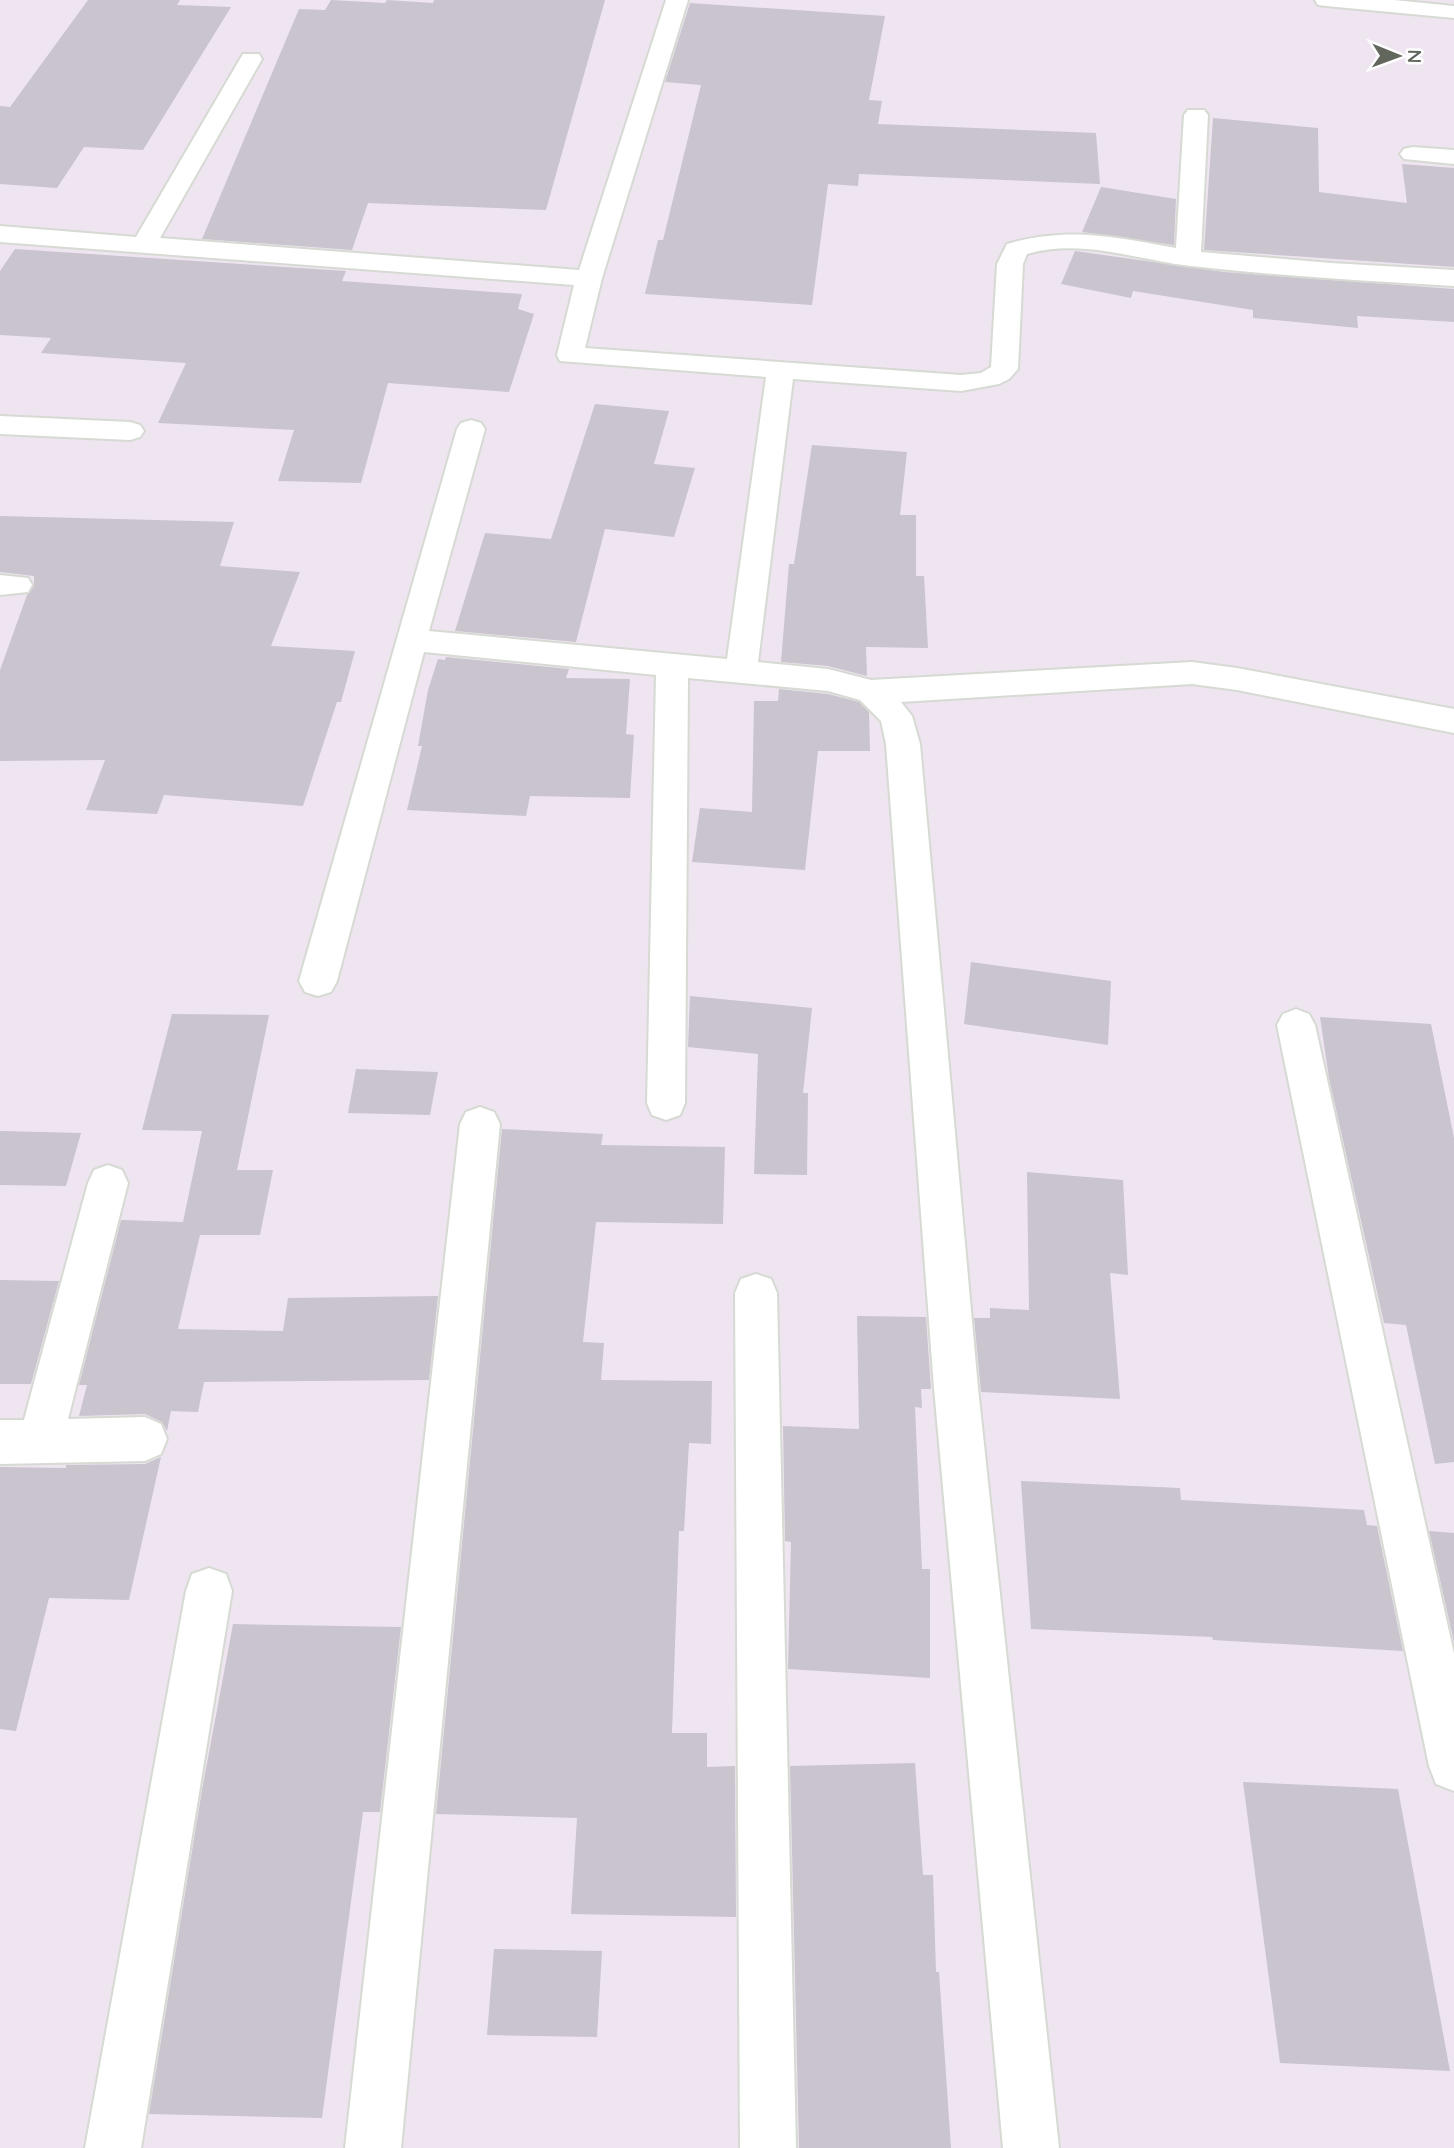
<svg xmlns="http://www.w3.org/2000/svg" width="1454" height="2148" viewBox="0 0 1454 2148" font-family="Quicksand,sans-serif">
	<rect width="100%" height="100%" fill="#eee5f1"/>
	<g fill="#cac4ce">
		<polygon points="88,0 180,0 177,5 231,7 143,150 84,147 57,188 0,184 0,106 10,107"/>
		<polygon points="331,0 385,3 387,0 433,3 434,0 605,0 546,210 368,203 352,250 202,239 299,9 325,10"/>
		<polygon points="690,3 885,16 869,100 882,101 878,124 1096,133 1100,184 859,174 858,186 828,184 812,305 645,294 658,240 663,240 701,85 665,82"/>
		<polygon points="1213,118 1318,128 1319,192 1407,203 1402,164 1454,168 1454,267 1204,250"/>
		<polygon points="1101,187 1176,199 1174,245 1082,232"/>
		<polygon points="15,249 346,271 342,281 522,294 518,309 534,314 509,392 388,383 361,483 278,481 294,430 158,423 186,363 41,353 51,338 0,335 0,271"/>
		<polygon points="1075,251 1224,272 1454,289 1454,322 1357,316 1358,328 1253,318 1253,310 1133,291 1131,298 1061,284"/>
		<polygon points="595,404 669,411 654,464 695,468 674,537 605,529 576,642 455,631 485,533 551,539"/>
		<polygon points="812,445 907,452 900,515 916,515 916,576 924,576 928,648 866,647 867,676 828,666 781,662 789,564 794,564"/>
		<polygon points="0,516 234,522 220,566 300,572 271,646 355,651 341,702 337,702 303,806 164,795 157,814 86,810 105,760 0,761 0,670 27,595 34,586 34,576 0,572"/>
		<polygon points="446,657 569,669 566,678 630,679 626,734 634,735 630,798 530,796 526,816 407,810 422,746 418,746 428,690 438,659 445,660"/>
		<polygon points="779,689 828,694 859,702 869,712 870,751 818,751 805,870 692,862 700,808 752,812 754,701 778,701"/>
		<polygon points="971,962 1111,981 1108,1045 964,1024"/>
		<polygon points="690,996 812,1008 803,1093 808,1093 807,1175 754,1174 758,1054 688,1047"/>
		<polygon points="172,1014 269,1015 237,1170 273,1170 260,1235 200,1235 178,1329 283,1331 288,1298 438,1296 429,1380 204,1382 198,1412 171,1411 167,1431 162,1422 145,1414 79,1416 87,1385 79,1385 121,1220 183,1222 202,1131 142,1130"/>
		<polygon points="1320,1017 1431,1024 1454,1138 1454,1462 1435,1464 1406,1325 1384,1323 1329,1078"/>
		<polygon points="356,1069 438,1072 430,1115 348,1113"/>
		<polygon points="502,1129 603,1134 601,1145 725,1147 723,1224 596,1222 583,1342 604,1343 601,1380 712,1381 711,1444 689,1443 684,1531 679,1531 672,1733 707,1733 707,1767 735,1766 736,1917 571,1914 577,1818 436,1814"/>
		<polygon points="0,1131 81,1133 66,1186 0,1185"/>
		<polygon points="1027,1172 1123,1180 1128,1275 1110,1273 1120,1399 981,1392 974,1318 990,1318 990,1308 1029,1310"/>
		<polygon points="0,1280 59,1281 31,1384 0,1384"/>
		<polygon points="857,1316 926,1317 931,1389 921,1389 922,1408 915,1407 922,1569 930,1569 930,1678 788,1669 791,1542 785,1541 783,1426 859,1429"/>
		<polygon points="161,1457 129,1600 49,1598 16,1731 0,1729 0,1467 66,1468 66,1465 145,1464"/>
		<polygon points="1021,1481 1180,1488 1181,1500 1364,1510 1367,1525 1377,1526 1403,1651 1213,1640 1212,1637 1031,1629"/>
		<polygon points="1429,1531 1454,1533 1454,1642"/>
		<polygon points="233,1624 401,1627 380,1812 363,1812 322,2118 149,2114 202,1790"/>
		<polygon points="915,1763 923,1875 933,1875 936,1972 939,1972 951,2148 799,2148 790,1766"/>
		<polygon points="1243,1782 1398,1789 1450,2071 1280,2063"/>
		<polygon points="494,1949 602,1951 597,2037 487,2035"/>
	</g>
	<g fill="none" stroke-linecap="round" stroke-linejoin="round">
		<g stroke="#d6dad3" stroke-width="4">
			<g id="minor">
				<path d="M666 0H688L602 278 585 348 961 375 981 373 991 367 997 264 1007 244C1068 226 1115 237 1176 248L1184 115 1188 110H1204L1208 115 1201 252 1331 263 1454 270V286C1366 281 1279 276 1191 266 1136 260 1082 238 1027 254L1023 264 1018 369 1009 379 999 384 961 391 793 379 758 662 828 669 871 680 1192 662 1237 668 1454 709V733L1237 690 1192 684 901 702 912 716 920 744 978 1388 1059 2148H1003L934 1388 886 744 881 721 860 700 828 691 688 678 685 1103 680 1115 666 1120 652 1115 647 1103 656 675 424 652 337 981 331 992 318 996 305 992 299 981 457 429 461 423 471 420 481 423 485 429 429 631 727 659 766 377 560 361 557 355 574 285 0 242V226L136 237 240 59 243 54H259L262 59 160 238 579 270Z"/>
				<polygon points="1315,0 1394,0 1454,6 1454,18 1326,6 1318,5"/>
				<polygon points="1412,147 1454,150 1454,164 1404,159 1400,154 1404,149"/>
				<polygon points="0,416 130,422 140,425 144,431 140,437 130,440 0,434"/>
				<polygon points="0,575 28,578 32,585 28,592 0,595"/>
				<polygon points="1296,1009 1309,1014 1315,1025 1454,1654 1454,1791 1436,1784 1429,1766 1277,1025 1283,1014"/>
				<polygon points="480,1107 494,1112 500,1124 401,2148 345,2148 460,1124 466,1112"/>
				<polygon points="108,1165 122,1170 128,1183 68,1419 145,1417 161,1424 167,1439 161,1454 145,1461 0,1464 0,1420 24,1420 88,1183 94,1170"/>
				<polygon points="756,1274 771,1279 777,1293 796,2148 740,2148 735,1293 741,1279"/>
				<polygon points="209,1568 226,1574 232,1591 141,2148 85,2148 186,1591 192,1574"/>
			</g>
		</g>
		<use href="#minor" fill="#fff" fill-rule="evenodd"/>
	</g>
	<g transform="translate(1398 56) rotate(91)" stroke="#ffffff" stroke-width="5" paint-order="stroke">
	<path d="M0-5L12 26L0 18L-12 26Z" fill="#62675d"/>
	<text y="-10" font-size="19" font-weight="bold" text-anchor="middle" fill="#62675d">N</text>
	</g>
</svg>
